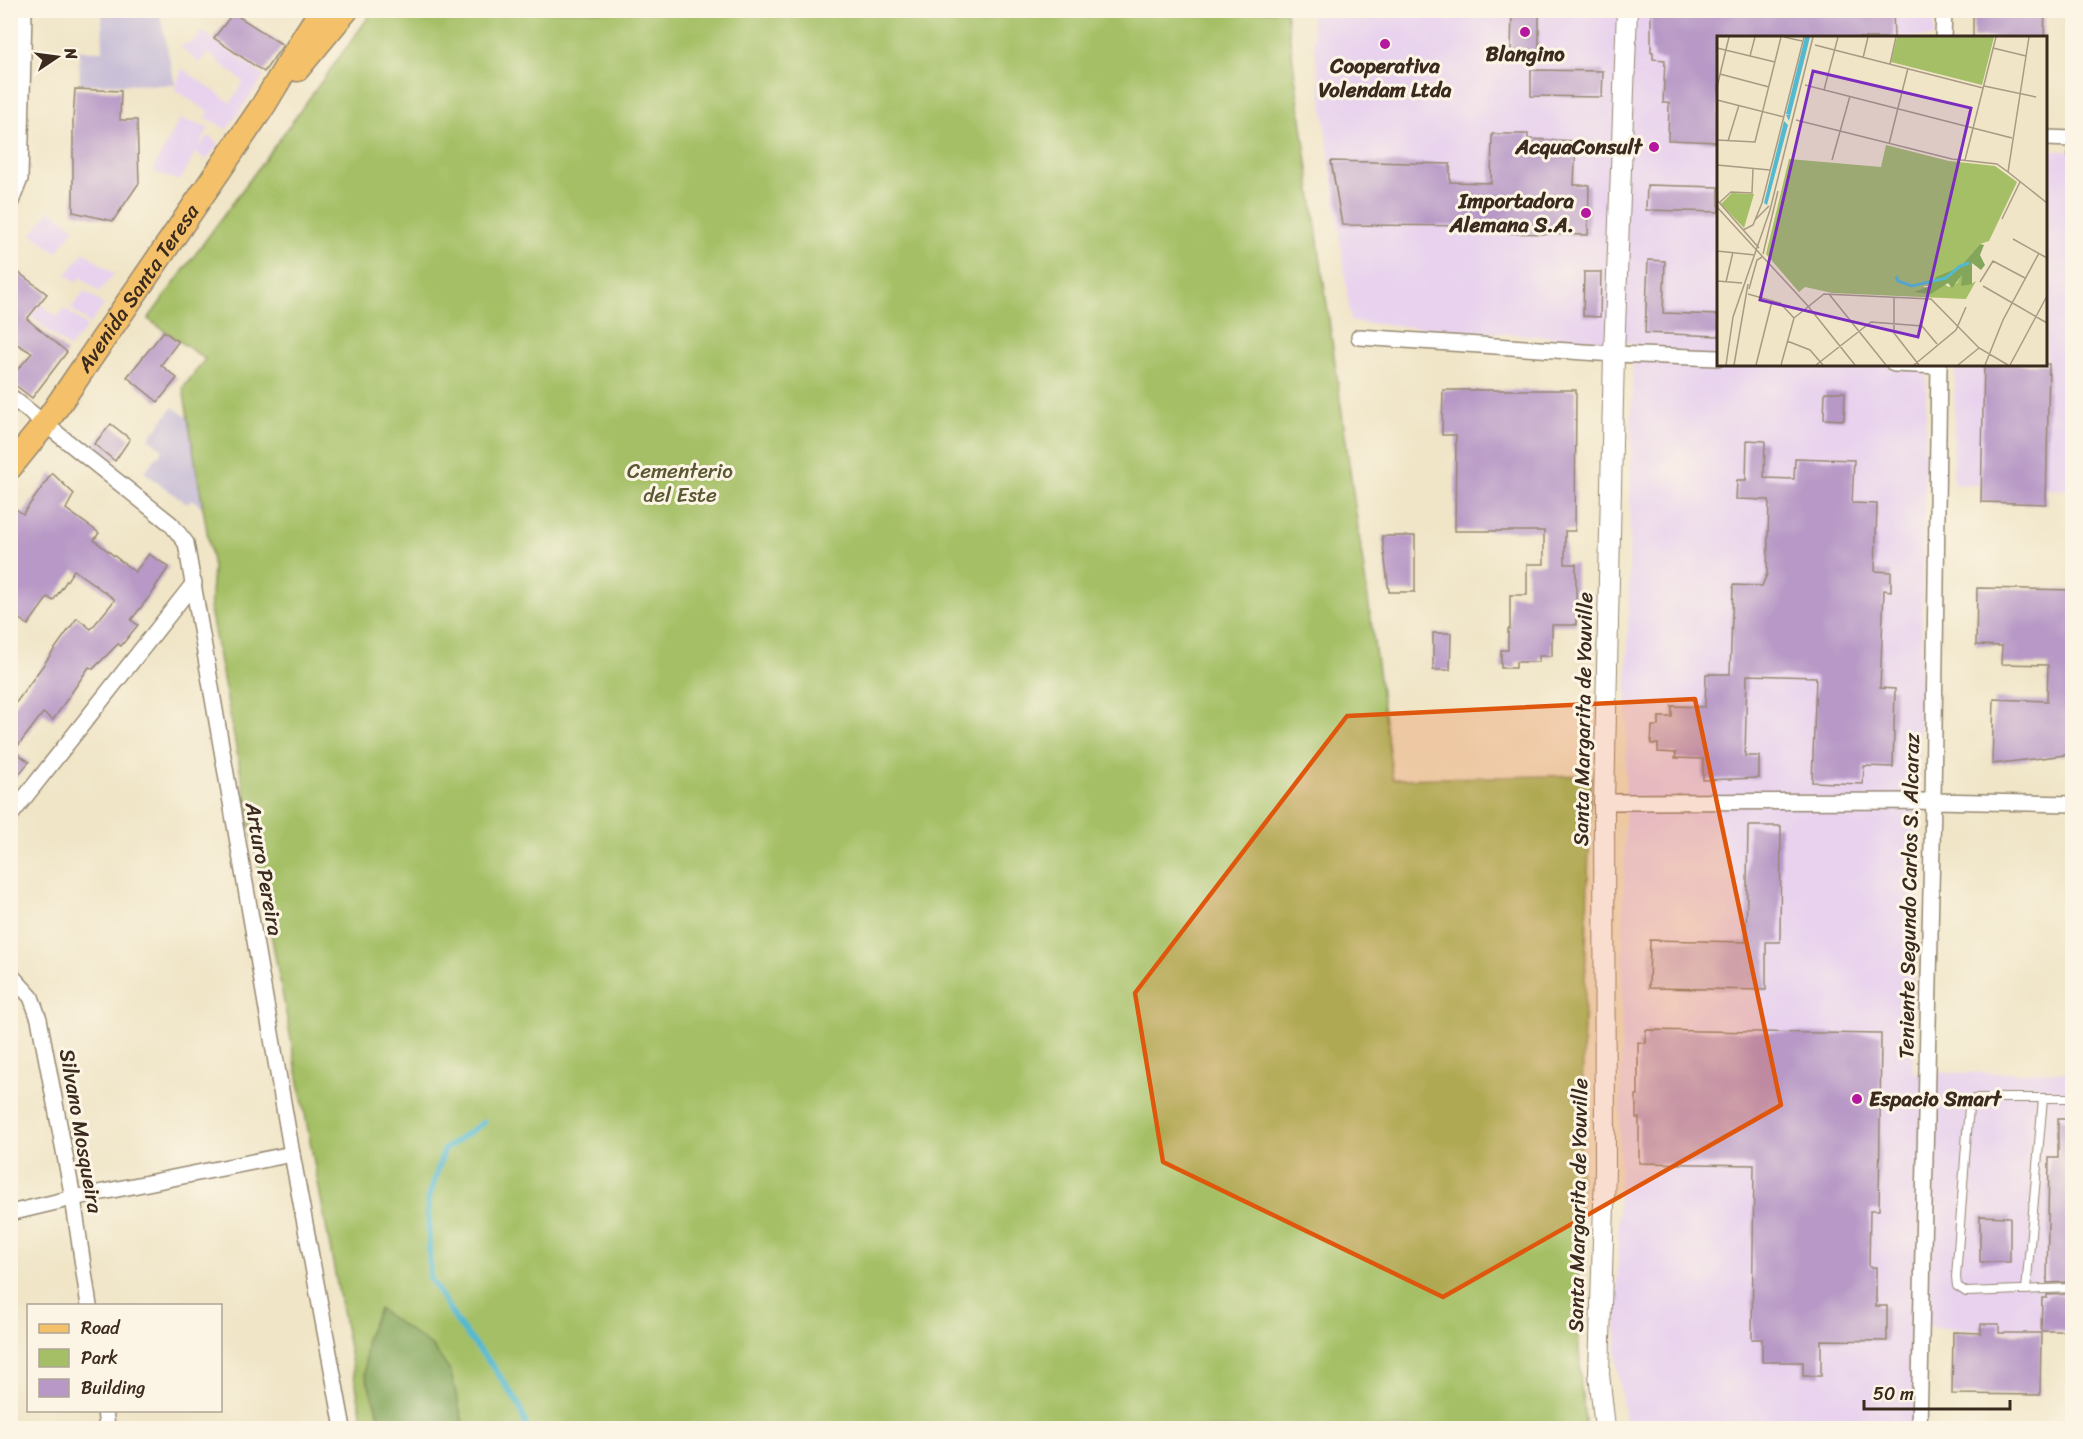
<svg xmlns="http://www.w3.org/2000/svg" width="2083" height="1439" viewBox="0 0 2083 1439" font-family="Sriracha,sans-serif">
	<rect width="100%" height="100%" fill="#fcf5e5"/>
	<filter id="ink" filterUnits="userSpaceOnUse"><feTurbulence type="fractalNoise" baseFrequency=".0167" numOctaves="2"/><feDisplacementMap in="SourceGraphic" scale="12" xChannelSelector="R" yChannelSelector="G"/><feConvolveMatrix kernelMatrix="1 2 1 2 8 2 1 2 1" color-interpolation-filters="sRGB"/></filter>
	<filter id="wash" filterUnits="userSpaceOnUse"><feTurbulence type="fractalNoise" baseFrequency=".008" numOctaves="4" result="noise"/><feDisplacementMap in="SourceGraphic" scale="24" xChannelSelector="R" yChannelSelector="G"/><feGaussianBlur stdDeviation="1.35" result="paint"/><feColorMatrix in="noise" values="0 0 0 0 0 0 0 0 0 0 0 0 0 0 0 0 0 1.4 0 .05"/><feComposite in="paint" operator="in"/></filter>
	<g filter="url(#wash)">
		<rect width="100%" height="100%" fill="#f0e5c7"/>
		<g fill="#e8d2ee">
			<polygon points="1310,11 1934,11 1934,37 1718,38 1718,364 1927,365 1913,1073 2072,1072 2072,1333 1915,1327 1915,1428 1626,1428 1616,1359 1633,343 1351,322"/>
			<polygon points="202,31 264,76 227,129 206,118 209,112 175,90 182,68 231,103 243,81 208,53 199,63 180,46 194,41"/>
			<polygon points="180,119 209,128 198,149 209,136 219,144 206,160 195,153 180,181 152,171"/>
			<polygon points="2046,151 2072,151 2072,490 1953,484 1955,365 2046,364"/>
			<polygon points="50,210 75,228 57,253 32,234"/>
			<polygon points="84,252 114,274 99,292 81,277 76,282 66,275"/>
			<polygon points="85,291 104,305 90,324 71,308"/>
			<polygon points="41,304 57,317 65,308 87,327 69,348 31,316"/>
		</g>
		<g fill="#c9bfd7">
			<polygon points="102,13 160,14 175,85 80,84 79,51 103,51"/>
			<polygon points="173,407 188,418 192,412 203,508 192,499 187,504 144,472 163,450 149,438"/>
		</g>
		<polygon fill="#a4bf65" stroke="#707442" stroke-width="1.5" points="373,11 1286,11 1393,779 1591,775 1579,1199 1578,1328 1581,1386 1586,1428 464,1428 451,1373 365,1373 383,1428 364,1428 210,609 213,568 183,388 205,359 148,319"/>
		<polygon fill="#83a65a" stroke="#5f683c" stroke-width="1.5" points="379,1309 433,1347 451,1373 464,1428 383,1428 365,1373 366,1339"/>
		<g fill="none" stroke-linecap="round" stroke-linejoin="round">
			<polyline stroke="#52b9d0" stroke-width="6" points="484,1122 444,1150 428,1201 430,1278 459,1325 495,1369 519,1405 527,1428"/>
		</g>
		<g id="blocks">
			<g fill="#b798c6">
				<polygon points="1512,10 1539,10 1539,53 1511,53"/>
				<polygon points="1651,10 1893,10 1894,38 1810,38 1810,34 1780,33 1780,38 1719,38 1719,142 1668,140 1669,103 1663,103 1665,60 1653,59 1653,52 1651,52"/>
				<polygon points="1973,10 2045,10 2044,38 1973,38"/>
				<polygon points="233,13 283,45 264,72 214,38"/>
				<polygon points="1531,70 1603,71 1602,97 1531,96"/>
				<polygon points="75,89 121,91 120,120 137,120 139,183 113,221 73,212 73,120"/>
				<polygon points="1492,134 1528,134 1528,139 1576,141 1574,185 1589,185 1588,235 1503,233 1503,226 1342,225 1331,161 1450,164 1450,182 1491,183"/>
				<polygon points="1647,185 1719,187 1719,212 1646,210"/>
				<polygon points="1648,260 1665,261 1663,313 1719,315 1719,336 1645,333"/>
				<polygon points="10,266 47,294 27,319 67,352 32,398 10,381 10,378 32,353 10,340"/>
				<polygon points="1584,272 1601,272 1600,317 1583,316"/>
				<polygon points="164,331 178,342 161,365 177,378 158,402 127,377"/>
				<polygon points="1984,364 2049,364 2046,504 1981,502"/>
				<polygon points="1443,390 1576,390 1575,531 1565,531 1565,564 1576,564 1576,625 1552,625 1552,656 1539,656 1539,662 1516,662 1516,668 1501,668 1501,650 1508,650 1508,629 1510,629 1510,595 1527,595 1527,564 1544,564 1544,531 1455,531 1456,435 1442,435"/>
				<polygon points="1825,392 1845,392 1844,420 1824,419"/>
				<polygon points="111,424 130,439 115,461 94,444"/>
				<polygon points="1747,440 1765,441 1764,478 1794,479 1795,458 1854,460 1852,503 1877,504 1875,571 1891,572 1891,591 1884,590 1880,688 1895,689 1893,767 1864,766 1863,784 1812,782 1816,677 1747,675 1745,756 1759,756 1759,778 1703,780 1703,759 1675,758 1676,753 1658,752 1658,744 1651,744 1652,726 1659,726 1659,717 1672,717 1672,706 1705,707 1706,674 1730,674 1733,585 1762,586 1767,574 1769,500 1736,499 1737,480 1746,480"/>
				<polygon points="52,473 74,494 66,509 99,533 94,540 135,572 149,554 169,567 155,587 156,588 131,620 138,625 121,646 118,644 93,669 89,667 53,720 43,713 14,751 29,762 10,785 10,711 77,618 91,629 114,601 114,599 74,570 53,601 48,597 28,625 10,612 10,505 23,514"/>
				<polygon points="1382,536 1415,536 1415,592 1389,592"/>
				<polygon points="1977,588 2073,590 2073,754 1992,764 1994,699 2047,701 2048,665 2001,664 2002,646 1976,645"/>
				<polygon points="1433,633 1451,633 1450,670 1433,670"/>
				<polygon points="1748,826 1781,826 1780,942 1766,942 1766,990 1649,988 1650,940 1746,942"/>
				<polygon points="1646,1030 1881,1034 1879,1210 1870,1210 1869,1267 1876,1267 1876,1306 1887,1306 1887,1341 1821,1340 1821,1376 1803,1376 1803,1362 1762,1362 1762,1339 1752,1339 1754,1165 1639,1163 1639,1118 1636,1118 1636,1095 1638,1095 1638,1042 1646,1043"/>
				<polygon points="2058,1119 2073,1119 2073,1282 2047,1283 2049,1158 2058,1158"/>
				<polygon points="1980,1216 2010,1217 2010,1262 1980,1262"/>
				<polygon points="2073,1294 2073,1331 2041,1331 2042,1298 2047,1298 2047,1295"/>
				<polygon points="1981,1324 1999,1324 1999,1333 2041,1333 2040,1395 1952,1394 1953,1332 1981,1333"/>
			</g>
		</g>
	</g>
	<g filter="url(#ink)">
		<use href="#blocks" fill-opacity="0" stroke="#968872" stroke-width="1.5"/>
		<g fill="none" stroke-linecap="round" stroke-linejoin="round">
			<g stroke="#968872" stroke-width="10">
				<g id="service">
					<polyline points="2072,139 2072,157"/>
					<polyline points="2072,1098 1978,1098 1973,1100 1969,1106 1956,1277 1957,1286 1966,1292 2072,1288"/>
					<polyline points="2026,1290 2043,1098"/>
				</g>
			</g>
			<g stroke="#968872" stroke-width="18">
				<g id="minor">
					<polyline points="1943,38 1944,10"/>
					<polyline points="2046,138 2072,139"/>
					<polyline points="10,204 20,179 24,10"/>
					<polyline points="1359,337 1614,354 1718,358"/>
					<polyline points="1894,364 1939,366"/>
					<polyline points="10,396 171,524 186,543 292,1154 343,1428"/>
					<polyline points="1604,802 1933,801 2072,804"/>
					<polyline points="10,816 194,583"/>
					<polyline points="10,974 31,997 39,1019 73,1198 89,1306"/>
					<polyline points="10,1213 73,1198 292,1154"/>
					<polyline points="105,1410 107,1428"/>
					<polyline points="1919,1428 1933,801 1939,364"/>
				</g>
			</g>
			<g stroke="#968872" stroke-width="22">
				<polyline id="tertiary" points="1605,1428 1599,1374 1605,1169 1604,802 1614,354 1627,10"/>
			</g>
			<g stroke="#968872" stroke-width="27">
				<g id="primary">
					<polyline points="297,69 346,10"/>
					<path id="s1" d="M10 467 45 424 263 106 305 36 322 10"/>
				</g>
			</g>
			<use href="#service" stroke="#fff" stroke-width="8"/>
			<use href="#minor" stroke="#fff" stroke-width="15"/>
			<use href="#tertiary" stroke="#fff" stroke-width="20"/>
			<use href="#primary" stroke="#f4c16a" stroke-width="24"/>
		</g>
	</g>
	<path fill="#df570d" fill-opacity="0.2" stroke="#df570d" stroke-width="4.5" stroke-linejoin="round" d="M1695 699 1781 1105 1443 1297 1163 1162 1135 993 1347 716Z"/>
	<g fill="#b5179e" stroke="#fcf5e5" stroke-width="2">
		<circle cx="1525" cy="32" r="6"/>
		<circle cx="1385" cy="44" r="6"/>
		<circle cx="1654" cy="147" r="6"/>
		<circle cx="1586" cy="213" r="6"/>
		<circle cx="1857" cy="1099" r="6"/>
	</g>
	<g text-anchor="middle" stroke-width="6" stroke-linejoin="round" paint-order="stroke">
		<g font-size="21" font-weight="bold" fill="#3b2a1e" stroke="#fcf5e5">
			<text x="1525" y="61">Blangino</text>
			<text x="1385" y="73">Cooperativa<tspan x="1385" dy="24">Volendam Ltda</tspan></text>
			<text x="1642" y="154" text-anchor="end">AcquaConsult</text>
			<text x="1574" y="208" text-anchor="end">Importadora<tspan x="1574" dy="24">Alemana S.A.</tspan></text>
			<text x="1869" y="1106" text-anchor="start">Espacio Smart</text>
		</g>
		<g font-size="21" fill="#3b2a1e" stroke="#fcf5e5">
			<text dy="7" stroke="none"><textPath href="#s1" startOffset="220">Avenida Santa Teresa</textPath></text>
			<text transform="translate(1583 719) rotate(-89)" y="7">Santa Margarita de Youville</text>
			<text transform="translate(264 869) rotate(80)" y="7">Arturo Pereira</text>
			<text transform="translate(1909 896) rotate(-89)" y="7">Teniente Segundo Carlos S. Alcaraz</text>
			<text transform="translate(81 1131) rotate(80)" y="7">Silvano Mosqueira</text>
			<text transform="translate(1578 1205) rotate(-89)" y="7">Santa Margarita de Youville</text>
		</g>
		<g font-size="21" fill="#5a5733" stroke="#fcf5e5">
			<text x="680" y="478">Cementerio<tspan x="680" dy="24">del Este</tspan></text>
		</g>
	</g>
	<g transform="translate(1717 36)">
		<rect width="330" height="330" fill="#f0e5c7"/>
		<path d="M180 1H277L265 49 174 26ZM169 109 232 125 278 130 300 146 272 205 263 208 243 231 213 250H206L216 256 227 248 232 251 240 247 245 238 254 248 259 245 249 263 115 257 88 251 82 256 49 218 72 123 164 131ZM15 157 37 158 27 192 4 168Z" fill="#a4bf65"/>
		<path d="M263 208 267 209 263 219 268 229 264 234 255 227V248L244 250 245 239 235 252 231 247 214 258 197 256 213 250 219 241 243 231Z" fill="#83a65a"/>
		<path d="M88 1H93L72 85 69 79H73L69 78ZM67 85 71 89 50 169 47 167Z" fill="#52b9d0"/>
		<path fill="none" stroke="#52b9d0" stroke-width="3" d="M179 240 181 245 195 250 229 242 243 230 252 227"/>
		<path fill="none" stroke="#a89a83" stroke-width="1.5" d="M67 1 85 5M312 1 291 136 330 167M98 9 266 52M0 12 58 26M276 12 309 20M33 20 38 1M146 22 151 1M173 28 179 1M3 38 52 51M88 49 295 102M267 50 319 61M0 51 12 1M107 54 121 1M0 64 67 81M79 84 235 123 280 128 291 136M0 104 38 106 64 1M11 105 22 69M172 108 191 32M115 124 133 60M248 124 279 1M0 129 53 134M0 164 42 212M2 167 14 156 35 157 36 133M0 171 91 270 138 329M285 183 303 146M38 184 52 170M26 194 36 189 45 167 87 1M296 203 330 222M0 215 38 219M46 218 61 155M0 245 25 247M9 246 16 216M263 246 276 225 308 242M266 250 330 287M32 253 40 224 45 221M31 258 63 267 77 282M112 258 169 329M177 262V297L202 329M77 282 107 258 214 263 262 312 291 329M70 305 93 314 106 329M9 329 16 281 53 174 96 1M17 329 31 248M39 329 55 265M64 329 77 282M99 329 154 286 205 290 220 308M197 329 239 294 249 271M241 329 262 312M268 329 286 284 322 217M293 329 330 260"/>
		<path fill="#7b2cbf" fill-opacity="0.15" stroke="#7b2cbf" stroke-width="3" d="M96 35 254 72 201 301 43 264Z"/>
		<rect width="330" height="330" fill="none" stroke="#3b2a1e" stroke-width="3"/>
	</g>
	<rect width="2083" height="1439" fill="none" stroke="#fcf5e5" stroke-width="36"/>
	<rect x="27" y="1304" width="195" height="108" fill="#fcf5e5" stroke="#afa495" stroke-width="1.5"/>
	<rect x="39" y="1324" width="30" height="9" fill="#f4c16a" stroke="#afa495" stroke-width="1.5"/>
	<text x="81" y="1334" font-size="18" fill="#3b2a1e">Road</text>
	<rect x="39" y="1349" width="30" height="18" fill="#a4bf65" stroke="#afa495" stroke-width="1.5"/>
	<text x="81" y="1364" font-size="18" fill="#3b2a1e">Park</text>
	<rect x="39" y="1379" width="30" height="18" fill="#b798c6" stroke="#afa495" stroke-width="1.5"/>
	<text x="81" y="1394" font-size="18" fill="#3b2a1e">Building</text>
	<g transform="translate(57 57) rotate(77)" stroke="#fcf5e5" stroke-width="4.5" paint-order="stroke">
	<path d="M0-4.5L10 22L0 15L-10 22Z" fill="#3b2a1e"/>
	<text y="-9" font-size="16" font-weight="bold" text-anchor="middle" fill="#3b2a1e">N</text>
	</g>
	<path d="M1864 1400v9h146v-9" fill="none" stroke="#3b2a1e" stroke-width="3"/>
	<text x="1873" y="1400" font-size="18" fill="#3b2a1e" stroke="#fcf5e5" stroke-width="4.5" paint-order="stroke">50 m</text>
</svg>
